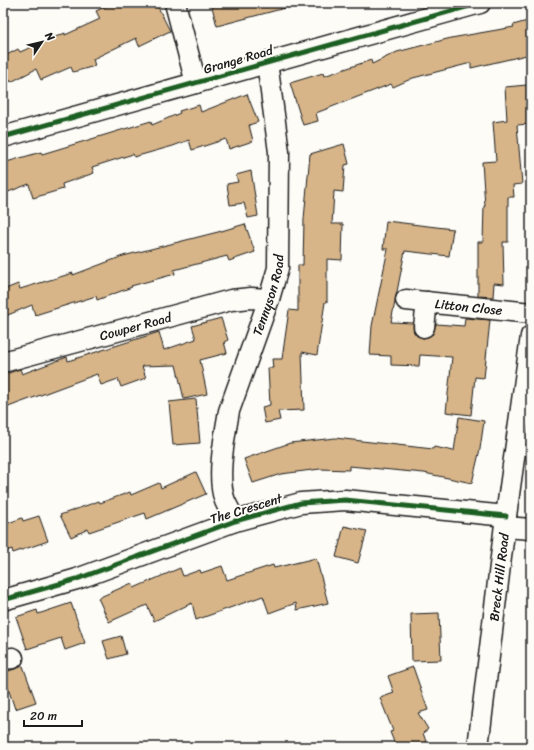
<svg xmlns="http://www.w3.org/2000/svg" width="534" height="750" viewBox="0 0 534 750" font-family="Sriracha,sans-serif">
	<rect width="100%" height="100%" fill="#fdfcf7"/>
	<filter id="ink" filterUnits="userSpaceOnUse"><feTurbulence type="fractalNoise" baseFrequency=".025" numOctaves="2"/><feDisplacementMap in="SourceGraphic" scale="8" xChannelSelector="R" yChannelSelector="G"/><feConvolveMatrix kernelMatrix="1 2 1 2 8 2 1 2 1" color-interpolation-filters="sRGB"/></filter>
	<g filter="url(#ink)">
		<g fill="#d7b589" stroke="#1c1c1c">
			<polygon points="113,3 156,3 170,31 139,46 136,38 93,59 95,66 73,72 71,67 41,80 36,69 11,82 10,80 3,83 3,57 18,49 20,52 65,33 65,35 100,19 96,11"/>
			<polygon points="211,3 284,3 285,8 217,26"/>
			<polygon points="531,20 531,54 471,68 471,63 413,78 393,87 391,84 316,113 318,121 303,125 290,83 323,73 324,76 371,60 372,64 397,52 451,38 514,27 513,25"/>
			<polygon points="527,85 530,124 517,125 522,184 513,185 514,197 508,197 508,242 503,242 504,284 494,283 493,297 478,296 478,242 483,242 484,206 485,206 482,162 496,161 493,122 507,120 505,87"/>
			<polygon points="247,94 258,122 249,125 253,141 229,149 226,139 192,150 189,140 173,146 134,157 133,154 92,167 94,173 62,184 63,189 33,198 29,184 3,194 3,163 41,152 42,154 151,121 152,125 180,113 179,111 199,105 201,112"/>
			<polygon points="344,144 349,164 345,165 343,192 334,191 333,208 332,224 343,224 342,260 327,259 327,302 325,302 317,355 302,352 304,410 278,411 280,420 265,423 262,407 270,405 268,368 273,368 272,359 282,359 289,310 298,311 298,265 303,265 304,219 310,154"/>
			<polygon points="251,171 258,216 248,218 244,203 230,205 227,184 238,182 236,175"/>
			<polygon points="386,221 453,229 449,256 405,251 391,322 413,323 414,332 417,336 423,338 433,334 436,324 464,326 465,318 490,320 484,378 475,377 471,415 446,412 452,357 420,355 419,366 391,365 391,356 370,355 372,326 388,249 383,249"/>
			<polygon points="245,224 255,252 229,261 227,256 174,270 175,274 131,286 132,287 97,300 96,296 35,315 32,305 3,317 3,290 18,284 20,289 73,273 73,275 123,256 218,232"/>
			<polygon points="221,318 228,340 224,342 227,353 200,360 207,394 184,399 176,365 142,366 146,378 121,387 118,379 101,385 97,374 3,409 3,375 20,369 22,374 67,357 68,361 159,332 164,350 196,339 192,326"/>
			<polygon points="196,399 200,443 173,445 169,402"/>
			<polygon points="459,417 484,421 480,449 472,483 424,473 349,466 349,470 320,469 281,474 253,483 244,459 290,443 335,438 433,449 434,447 454,451"/>
			<polygon points="196,472 206,494 147,519 145,513 89,532 88,529 71,537 60,515 99,501 100,503 130,492 131,495 159,483 161,488"/>
			<polygon points="39,516 48,541 13,553 12,549 3,552 3,525 22,518 23,521"/>
			<polygon points="344,526 367,531 358,563 336,557"/>
			<polygon points="316,558 328,603 297,610 296,603 269,613 263,596 196,620 192,603 154,621 147,605 109,622 98,598 132,583 134,588 180,568 183,576 200,570 201,573 222,566 227,580 273,565 274,568"/>
			<polygon points="71,603 85,643 65,650 61,638 27,649 16,617 37,610 38,614"/>
			<polygon points="439,613 441,660 412,661 411,614"/>
			<polygon points="121,636 126,654 109,659 103,641"/>
			<polygon points="23,666 36,702 15,709 3,673"/>
			<polygon points="413,667 428,710 418,713 428,729 423,733 428,747 396,747 390,732 393,731 380,698 394,693 388,676"/>
		</g>
		<g fill="none" stroke-linecap="round" stroke-linejoin="round">
			<g stroke="#1c1c1c" stroke-width="23">
				<g id="minor">
					<polyline points="175,3 196,83"/>
					<polyline points="3,137 480,3"/>
					<path id="s1" d="M406 300 531 313"/>
					<polyline points="424,327 427,302"/>
					<path id="s2" d="M3 362 231 300 251 298 269 299"/>
					<path id="s3" d="M235 521C232 514 228 508 225 501 216 478 225 434 229 411L269 299 278 268 279 152 267 62"/>
					<polyline points="505,527 531,529"/>
					<polyline points="3,600 77,579 235,521 301,503 345,500 506,516"/>
					<polyline points="3,659 13,658"/>
					<path id="s4" d="M478 747 506 516 531 336"/>
				</g>
			</g>
			<use href="#minor" stroke="#fdfcf7" stroke-width="20"/>
			<g stroke="#fdfcf7" stroke-width="8">
				<g id="cycleway">
					<polyline points="3,137 480,3"/>
					<polyline points="3,600 77,579 235,521 301,503 345,500 506,516"/>
				</g>
			</g>
			<use href="#cycleway" stroke="#1b5e20" stroke-width="5"/>
		</g>
	</g>
	<g text-anchor="middle" stroke-width="4" stroke-linejoin="round" paint-order="stroke">
		<g font-size="13" fill="#1c1c1c" stroke="#fdfcf7">
			<text transform="translate(238 59) rotate(-16)" y="5">Grange Road</text>
			<text dy="5" stroke="none"><textPath href="#s3" startOffset="236">Tennyson Road</textPath></text>
			<text dy="5" stroke="none"><textPath href="#s1" startOffset="63">Litton Close</textPath></text>
			<text dy="5" stroke="none"><textPath href="#s2" startOffset="137">Cowper Road</textPath></text>
			<text transform="translate(246 508) rotate(-17)" y="5">The Crescent</text>
			<text dy="5" stroke="none"><textPath href="#s4" startOffset="171">Breck Hill Road</textPath></text>
		</g>
	</g>
	<rect width="534" height="750" fill="none" stroke="#fdfcf7" stroke-width="16"/>
	<rect x="8" y="8" width="518" height="734" fill="none" stroke="#1c1c1c" stroke-width="1.5" filter="url(#ink)"/>
	<g transform="translate(42 42) rotate(55)" stroke="#fdfcf7" stroke-width="3" paint-order="stroke">
	<path d="M0-3L7 15L0 10L-7 15Z" fill="#1c1c1c"/>
	<text y="-6" font-size="11" font-weight="bold" text-anchor="middle" fill="#1c1c1c">N</text>
	</g>
	<path d="M24 720v6h58v-6" fill="none" stroke="#1c1c1c" stroke-width="2"/>
	<text x="30" y="720" font-size="12" fill="#1c1c1c" stroke="#fdfcf7" stroke-width="3" paint-order="stroke">20 m</text>
</svg>
